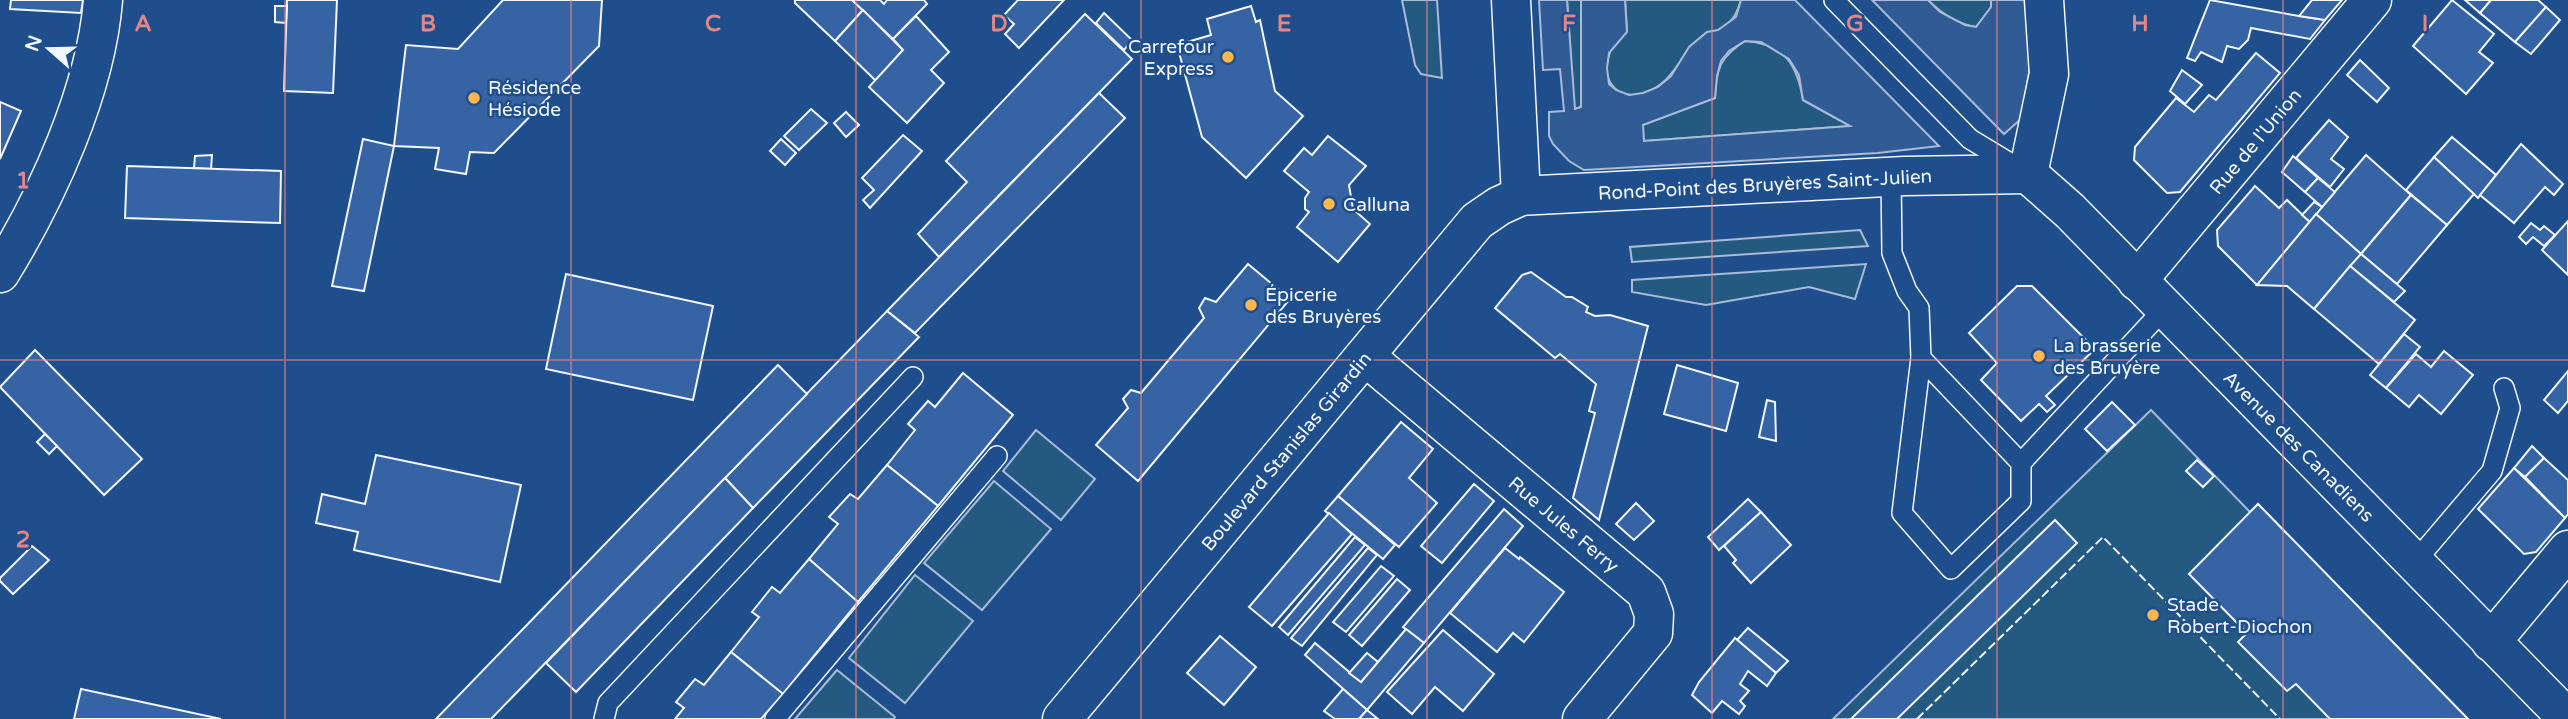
<svg xmlns="http://www.w3.org/2000/svg" width="2568" height="719" viewBox="0 0 2568 719" font-family="'Varela Round',sans-serif">
	<rect width="100%" height="100%" fill="#1f4e8c"/>
	<g fill="#245a82" stroke="#a8bbd7" stroke-width="2">
		<polygon points="1402,0 1437,0 1442,78 1421,74 1415,65"/>
		<polygon points="1567,0 1581,0 1581,107 1574,109"/>
		<path d="M1625 0H1741C1737 13 1733 22 1720 29 1713 33 1707 31 1701 37 1680 55 1673 84 1644 93 1616 102 1599 78 1610 52 1613 44 1621 38 1627 31Z"/>
		<path d="M1928 0H1991L1992 6 1976 27C1957 24 1942 14 1928 0Z"/>
		<path d="M1745 41C1784 44 1797 63 1803 100L1851 126 1644 141 1642 125 1715 98C1716 69 1720 57 1745 41Z"/>
		<polygon points="1860,230 1868,246 1632,262 1630,247"/>
		<polygon points="1866,264 1855,299 1809,287 1706,305 1632,292 1632,280"/>
		<polygon points="2151,410 2250,512 2258,504 2468,719 1833,719"/>
		<polygon points="1036,430 1095,479 1061,520 1003,471"/>
		<polygon points="994,481 1051,529 982,610 924,563"/>
		<polygon points="915,575 973,621 905,703 849,658"/>
		<polygon points="837,670 895,717 894,719 795,719"/>
	</g>
	<g fill="#305b95" stroke="#a8bbd7" stroke-width="2" fill-rule="evenodd">
		<path d="M1539 0H1567L1575 109 1581 107V0H1625L1627 32 1609 53 1607 68 1609 84 1616 90 1629 95 1643 93 1658 87 1671 76 1689 47 1707 32 1718 30 1736 17 1741 0H1795L1939 146 1878 153 1584 170 1569 161 1553 144 1549 136V112L1564 111 1560 69 1543 70ZM1745 41 1761 42 1789 59 1799 75 1803 100 1850 126 1644 141 1643 125 1715 98 1717 76 1721 61 1729 51Z"/>
		<polygon points="1872,0 1928,0 1940,12 1965,25 1976,27 1991,7 1991,0 2027,0 2031,61 2021,119 2004,134"/>
	</g>
	<g fill="#3563a3" stroke="#f2f6ff" stroke-width="2">
		<polygon points="11,0 83,0 81,13 10,9"/>
		<polygon points="287,0 337,0 333,93 284,91"/>
		<polygon points="503,0 602,0 599,46 494,153 470,152 466,174 435,169 439,148 394,146 406,45 458,49"/>
		<polygon points="795,0 852,0 863,10 835,41 795,3"/>
		<polygon points="852,0 880,0 884,4 887,0 924,0 927,4 893,39"/>
		<polygon points="1018,0 1064,0 1019,48 1005,34 1014,24 1004,15"/>
		<polygon points="2210,0 2299,16 2325,20 2310,39 2251,28 2248,40 2239,49 2227,46 2222,62 2201,52 2195,61 2187,58"/>
		<polygon points="2312,0 2342,0 2325,20 2299,16"/>
		<polygon points="2452,0 2494,34 2479,52 2493,63 2466,94 2413,46"/>
		<polygon points="2465,0 2491,0 2480,13"/>
		<polygon points="2491,0 2538,0 2546,7 2515,42 2480,13"/>
		<polygon points="275,6 287,6 286,23 275,22"/>
		<polygon points="1251,6 1256,22 1260,20 1275,91 1303,116 1246,178 1202,137 1177,45 1211,35 1207,19"/>
		<polygon points="2546,7 2560,20 2531,54 2515,42"/>
		<polygon points="863,10 903,50 876,81 835,41"/>
		<polygon points="1104,13 1132,40 1124,50 1096,23"/>
		<polygon points="1085,14 1132,59 939,257 918,234 967,182 946,161"/>
		<polygon points="916,16 949,52 931,70 944,83 907,123 869,87 903,50 893,39"/>
		<polygon points="2256,53 2280,73 2180,192 2167,193 2134,160 2135,147 2176,98 2194,112 2209,95 2216,100"/>
		<polygon points="2360,60 2389,88 2377,102 2347,75"/>
		<polygon points="2182,70 2202,85 2185,104 2170,91"/>
		<polygon points="1099,93 1125,118 915,333 887,311"/>
		<polygon points="0,102 21,111 0,159"/>
		<polygon points="811,109 827,123 799,150 784,136"/>
		<polygon points="846,112 859,125 846,137 834,123"/>
		<polygon points="2329,120 2348,137 2331,159 2344,169 2330,187 2296,158"/>
		<polygon points="903,135 922,151 870,208 863,200 874,190 862,178"/>
		<polygon points="1328,136 1366,166 1349,185 1353,209 1370,224 1338,262 1297,227 1309,212 1305,209 1305,198 1309,192 1284,171 1304,148 1312,155"/>
		<polygon points="2452,137 2496,175 2478,198 2434,157"/>
		<polygon points="363,139 394,146 364,291 332,286"/>
		<polygon points="781,139 796,153 785,165 770,151"/>
		<polygon points="2521,144 2563,184 2554,195 2545,187 2514,223 2480,195"/>
		<polygon points="212,155 211,169 194,168 195,156"/>
		<polygon points="2366,155 2411,195 2361,254 2316,214"/>
		<polygon points="2293,156 2318,178 2305,192 2282,172"/>
		<polygon points="2434,157 2474,194 2447,225 2406,190"/>
		<polygon points="127,166 281,171 280,223 125,218"/>
		<polygon points="2318,178 2335,192 2322,207 2305,192"/>
		<polygon points="2255,186 2279,208 2287,200 2310,222 2257,285 2218,246 2217,230"/>
		<polygon points="2411,195 2447,225 2397,284 2361,254"/>
		<polygon points="2314,202 2322,207 2310,222 2302,215"/>
		<polygon points="2316,214 2361,254 2314,309 2287,286 2257,285"/>
		<polygon points="2568,221 2568,275 2542,250"/>
		<polygon points="2531,223 2540,230 2544,226 2555,235 2544,246 2533,237 2526,244 2519,237"/>
		<polygon points="2361,254 2405,291 2394,302 2350,266"/>
		<polygon points="1248,264 1290,299 1138,481 1096,445 1128,408 1123,399 1131,390 1141,393 1204,318 1199,308 1205,298 1216,302"/>
		<polygon points="2350,266 2415,320 2379,364 2314,309"/>
		<polygon points="1531,272 1566,297 1572,297 1588,307 1586,312 1595,316 1610,315 1648,326 1599,520 1573,498 1595,413 1589,411 1596,384 1560,354 1555,358 1495,308 1522,275"/>
		<polygon points="566,274 713,306 693,400 546,369"/>
		<polygon points="2017,286 2032,286 2095,349 2046,396 2055,405 2047,412 2039,404 2021,421 1981,380 1997,363 1969,333"/>
		<polygon points="887,311 919,337 753,508 725,478"/>
		<polygon points="2404,334 2420,347 2386,388 2370,375"/>
		<polygon points="35,350 142,459 104,495 0,387"/>
		<polygon points="2444,351 2473,375 2441,414 2419,395 2409,407 2386,388 2416,354 2431,367"/>
		<polygon points="778,365 807,394 725,478 491,719 436,719"/>
		<polygon points="1677,365 1738,383 1726,431 1664,414"/>
		<polygon points="2568,371 2568,401 2558,413 2544,400"/>
		<polygon points="963,373 1013,415 938,506 887,465 915,430 908,424 928,401 935,407"/>
		<polygon points="1767,400 1775,402 1776,441 1759,437"/>
		<polygon points="2112,402 2135,425 2107,451 2085,429"/>
		<polygon points="1401,422 1433,449 1409,478 1437,503 1399,547 1338,496"/>
		<polygon points="45,434 57,446 49,454 37,442"/>
		<polygon points="2532,446 2544,458 2525,477 2514,468"/>
		<polygon points="376,455 521,485 500,582 354,550 358,532 316,523 322,494 365,504"/>
		<polygon points="2544,458 2568,480 2568,514 2565,518 2525,477"/>
		<polygon points="2197,460 2214,476 2203,487 2186,471"/>
		<polygon points="887,465 938,506 858,602 809,559 838,524 829,517 850,494 858,499"/>
		<polygon points="2514,468 2565,518 2536,552 2524,554 2478,509"/>
		<polygon points="725,478 753,508 576,692 546,663"/>
		<polygon points="1474,484 1494,501 1442,563 1421,546"/>
		<polygon points="1338,496 1395,545 1383,559 1325,511"/>
		<polygon points="1748,499 1761,512 1719,550 1708,537"/>
		<polygon points="1636,503 1654,521 1634,540 1616,524"/>
		<polygon points="2258,504 2468,719 2330,719 2296,684 2287,691 2238,642 2247,633 2189,574"/>
		<polygon points="1504,509 1523,526 1424,643 1403,627"/>
		<polygon points="1761,512 1791,545 1751,583 1733,563 1736,560 1724,546"/>
		<polygon points="1329,513 1352,534 1272,626 1249,607"/>
		<polygon points="2055,520 2077,543 1897,719 1851,719"/>
		<polygon points="1355,537 1365,545 1288,635 1279,627"/>
		<polygon points="32,546 49,560 13,594 0,581 0,578"/>
		<polygon points="1368,548 1377,555 1302,646 1291,638"/>
		<polygon points="1505,548 1519,559 1520,557 1564,592 1524,642 1513,633 1497,652 1450,613"/>
		<polygon points="809,559 858,602 783,694 731,652 759,617 752,612 772,587 780,593"/>
		<polygon points="1381,566 1394,576 1346,632 1333,622"/>
		<polygon points="1397,579 1410,590 1362,646 1349,635"/>
		<polygon points="1748,628 1788,661 1776,673 1737,640"/>
		<polygon points="1406,629 1424,643 1367,710 1305,655 1315,643 1361,682"/>
		<polygon points="1443,630 1494,674 1463,711 1435,687 1412,714 1387,692"/>
		<polygon points="1220,636 1256,667 1224,705 1187,673"/>
		<polygon points="1735,638 1776,673 1767,686 1748,671 1740,684 1749,691 1740,701 1745,706 1739,714 1722,701 1712,713 1692,695 1699,682"/>
		<polygon points="731,652 783,694 761,719 675,719 684,708 676,702 695,679 704,685"/>
		<polygon points="1367,653 1378,662 1361,682 1349,673"/>
		<polygon points="81,689 170,708 221,719 74,719"/>
		<polygon points="1343,689 1367,710 1359,719 1335,719 1324,711"/>
		<polygon points="1367,710 1378,719 1359,719"/>
	</g>
	<g fill="none" stroke-linecap="round" stroke-linejoin="round">
		<g stroke="#f2f6ff" stroke-width="22">
			<g id="lane">
				<polyline points="1834,0 1970,139 2018,168"/>
				<polyline points="1891,177 1892,253 1907,291 1919,308 1921,358 2021,463 2164,309"/>
				<polyline points="1921,358 1902,513 1951,569 2021,501 2021,463"/>
				<polyline points="2414,563 2492,471 2510,408 2504,388"/>
				<polyline points="604,719 608,703 913,377"/>
				<polyline points="775,719 997,456"/>
			</g>
		</g>
		<g stroke="#f2f6ff" stroke-width="41">
			<g id="street">
				<path d="M0 273C47 197 96 90 103 0"/>
				<polyline points="2137,281 2372,0"/>
				<polyline points="1365,356 1646,592 1654,614 1653,633 1582,719"/>
				<polyline points="2491,642 2568,550"/>
			</g>
		</g>
		<g stroke="#f2f6ff" stroke-width="41">
			<g id="secondary">
				<polyline points="1511,0 1521,196"/>
				<polyline points="2028,174 2070,211 2568,719"/>
				<polyline points="2028,174 2049,74 2044,0"/>
				<polyline points="1062,719 1477,221 1499,206 1521,196 1905,176 2028,174"/>
			</g>
		</g>
		<use href="#lane" stroke="#1f4e8c" stroke-width="19"/>
		<use href="#street" stroke="#1f4e8c" stroke-width="38"/>
		<use href="#secondary" stroke="#1f4e8c" stroke-width="38"/>
		<polyline stroke="#f2f6ff" stroke-width="2" stroke-dasharray="9 3.5" stroke-linecap="butt" points="1917,719 2103,537 2280,719"/>
	</g>
	<path fill="none" stroke="#e38589" stroke-width="2" stroke-opacity="0.55" d="M285 0V719M571 0V719M856 0V719M1141 0V719M1427 0V719M1712 0V719M1997 0V719M2283 0V719M0 360H2568"/>
	<g fill="#ffb74d" stroke="#1f4e8c" stroke-width="2.5">
		<circle cx="1228" cy="57" r="7"/>
		<circle cx="474" cy="98" r="7"/>
		<circle cx="1329" cy="204" r="7"/>
		<circle cx="1251" cy="305" r="7"/>
		<circle cx="2039" cy="356" r="7"/>
		<circle cx="2153" cy="615" r="7"/>
	</g>
	<g text-anchor="middle" stroke-width="5" stroke-linejoin="round" paint-order="stroke">
		<g font-size="19" fill="#f2f6ff" stroke="#1f4e8c" text-anchor="start">
			<text x="1214" y="53" text-anchor="end">Carrefour<tspan x="1214" dy="22">Express</tspan></text>
			<text x="488" y="94">Résidence<tspan x="488" dy="22">Hésiode</tspan></text>
			<text x="1343" y="211">Calluna</text>
			<text x="1265" y="301">Épicerie<tspan x="1265" dy="22">des Bruyères</tspan></text>
			<text x="2053" y="352">La brasserie<tspan x="2053" dy="22">des Bruyère</tspan></text>
			<text x="2167" y="611">Stade<tspan x="2167" dy="22">Robert-Diochon</tspan></text>
		</g>
		<g font-size="19" fill="#f2f6ff" stroke="#1f4e8c">
			<text transform="translate(2255 141) rotate(-50)" y="7">Rue de l'Union</text>
			<text transform="translate(1765 184) rotate(-3)" y="7">Rond-Point des Bruyères Saint-Julien</text>
			<text transform="translate(2299 446) rotate(45)" y="7">Avenue des Canadiens</text>
			<text transform="translate(1286 451) rotate(-50)" y="7">Boulevard Stanislas Girardin</text>
			<text transform="translate(1564 524) rotate(40)" y="7">Rue Jules Ferry</text>
		</g>
	</g>
	<g font-size="23" text-anchor="middle" font-weight="bold" fill="#e38589" stroke="#1f4e8c" stroke-width="5" stroke-linejoin="round" paint-order="stroke">
		<text x="143" y="31">A</text>
		<text x="428" y="31">B</text>
		<text x="713" y="31">C</text>
		<text x="999" y="31">D</text>
		<text x="1284" y="31">E</text>
		<text x="1569" y="31">F</text>
		<text x="1855" y="31">G</text>
		<text x="2140" y="31">H</text>
		<text x="2425" y="31">I</text>
		<text x="23" y="188">1</text>
		<text x="23" y="547">2</text>
	</g>
	<g transform="translate(49 49) rotate(290)" stroke="#1f4e8c" stroke-width="5" paint-order="stroke">
	<path d="M0-5L12 26L0 18L-12 26Z" fill="#f2f6ff"/>
	<text y="-10" font-size="19" font-weight="bold" text-anchor="middle" fill="#f2f6ff">N</text>
	</g>
</svg>
